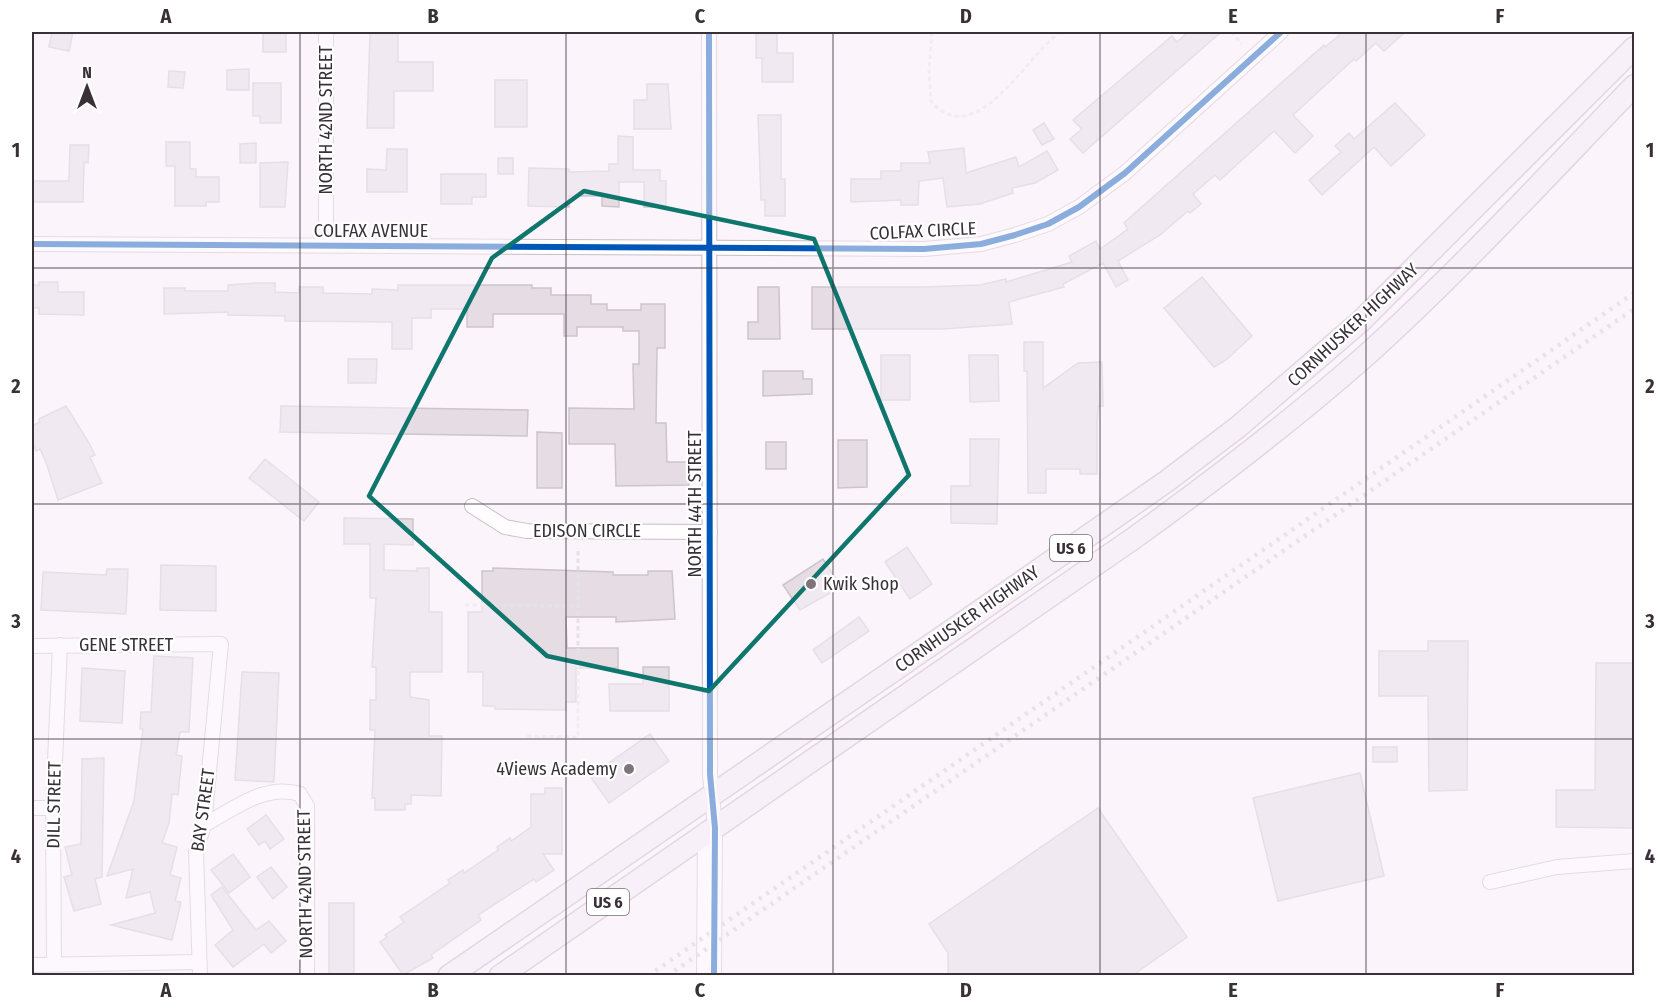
<svg xmlns="http://www.w3.org/2000/svg" width="1666" height="1007" viewBox="0 0 1666 1007" font-family="'Fira Sans Condensed',sans-serif">
	<rect width="100%" height="100%" fill="#fcf4fb"/>
	<g fill="#e5dce4" stroke="#cdc5cc" stroke-width="1.5">
		<polygon points="52,32 73,32 69,51 49,47"/>
		<rect x="263" y="32" width="23" height="20"/>
		<polygon points="370,32 398,32 398,62 433,62 433,91 394,91 394,128 367,128"/>
		<polygon points="756,32 777,32 777,53 793,53 793,82 762,82 762,58 756,58"/>
		<polygon points="1188,32 1221,32 1083,153 1070,139 1082,129 1073,120 1172,36 1177,42"/>
		<polygon points="1343,32 1405,32 1384,51 1376,43 1356,61 1354,59 1293,115 1313,136 1295,153 1274,131 1220,180 1215,175 1193,194 1201,204 1190,213 1188,211 1160,235 1118,261 1128,280 1116,287 1103,263 1063,284 1064,287 1009,302 1012,324 943,329 812,329 812,287 924,287 980,285 1006,279 1006,282 1072,262 1069,256 1096,241 1100,249 1128,229 1124,223 1324,45 1325,47"/>
		<polygon points="249,69 249,90 227,90 227,70"/>
		<polygon points="169,71 185,72 183,88 168,87"/>
		<rect x="495" y="80" width="32" height="47"/>
		<polygon points="253,83 281,83 281,123 260,123 260,116 253,116"/>
		<polygon points="647,84 668,84 671,129 634,129 634,100 647,100"/>
		<polygon points="1395,103 1425,135 1391,166 1374,147 1322,195 1309,180 1341,152 1335,146 1349,133 1354,139"/>
		<polygon points="758,115 781,115 781,179 785,179 785,216 765,216 765,200 761,200"/>
		<polygon points="1044,123 1054,139 1042,145 1033,130"/>
		<polygon points="618,136 633,137 633,170 660,170 660,181 666,181 666,207 644,207 644,182 619,182 619,207 602,206 602,196 569,196 569,207 528,206 529,168 569,169 569,172 609,171 609,164 618,164"/>
		<polygon points="166,142 190,142 190,169 196,169 196,177 219,177 219,202 206,202 206,206 175,206 175,166 166,166"/>
		<polygon points="256,143 256,163 240,163 240,144"/>
		<polygon points="70,145 89,145 88,163 84,162 83,202 32,202 32,181 69,181"/>
		<polygon points="964,148 966,173 1016,157 1019,167 1047,151 1058,170 1035,183 1012,188 1013,193 980,204 947,207 943,178 919,181 918,205 901,205 901,200 851,202 851,179 881,179 881,171 901,171 901,163 930,163 928,152"/>
		<polygon points="387,149 407,149 407,192 367,192 367,169 386,170"/>
		<rect x="498" y="158" width="15" height="16"/>
		<polygon points="288,162 285,207 260,207 260,163"/>
		<polygon points="441,174 486,174 486,197 472,197 472,204 441,204"/>
		<polygon points="1202,277 1252,336 1226,360 1214,367 1164,308"/>
		<polygon points="39,282 58,282 58,292 84,292 84,315 39,314 39,308 32,308 32,285 39,285"/>
		<polygon points="257,283 275,283 275,292 299,293 299,287 323,287 323,293 372,294 372,289 398,290 398,285 532,285 532,288 551,288 551,295 591,295 591,304 607,304 607,310 641,310 641,304 665,304 665,348 657,348 656,423 666,423 667,462 688,462 689,485 616,486 615,444 569,444 569,408 634,409 633,364 639,364 639,331 623,331 623,327 577,327 577,336 564,336 564,314 493,314 493,327 467,327 467,309 431,309 431,318 412,318 412,349 392,349 392,322 285,321 285,316 228,315 228,312 164,314 164,288 185,288 185,291 228,291 228,285"/>
		<polygon points="758,287 779,287 780,339 748,339 748,322 758,322"/>
		<polygon points="1024,342 1043,342 1043,388 1078,363 1102,362 1103,406 1098,406 1097,424 1097,474 1080,474 1080,469 1046,469 1046,493 1028,493 1027,371 1024,371"/>
		<rect x="881" y="355" width="29" height="45"/>
		<polygon points="969,355 998,355 999,401 970,402"/>
		<polygon points="348,359 377,359 376,383 348,383"/>
		<polygon points="763,371 803,371 803,379 812,379 812,394 763,396"/>
		<polygon points="66,406 89,443 95,455 90,457 102,483 58,500 46,462 40,449 36,451 32,441 32,426 40,422 39,419"/>
		<polygon points="281,406 528,410 527,436 280,432"/>
		<polygon points="537,432 562,433 562,488 537,488"/>
		<polygon points="970,439 999,439 997,524 951,523 951,486 970,486"/>
		<polygon points="838,440 867,440 867,487 838,488"/>
		<rect x="766" y="442" width="20" height="27"/>
		<polygon points="265,459 319,502 304,521 249,478"/>
		<polygon points="344,518 413,519 413,545 384,544 384,570 417,571 417,568 429,568 429,612 442,612 442,672 410,672 410,697 429,700 429,736 442,736 441,796 411,795 411,804 405,804 405,810 375,810 375,798 372,798 375,730 370,730 370,700 376,700 376,667 372,667 376,598 370,598 370,544 344,544"/>
		<polygon points="907,547 932,584 910,599 885,562"/>
		<polygon points="823,559 839,583 828,590 830,593 800,610 783,585"/>
		<polygon points="161,565 216,566 216,611 160,610"/>
		<polygon points="493,568 613,572 613,575 648,575 648,571 672,571 675,619 616,622 616,617 566,617 567,648 618,648 618,668 576,668 576,702 566,702 566,710 495,709 495,706 483,706 483,672 468,672 468,612 482,612 482,571 493,571"/>
		<polygon points="107,569 128,569 126,614 41,610 43,572 106,575"/>
		<polygon points="859,617 869,631 822,663 813,650"/>
		<polygon points="1428,641 1468,641 1467,790 1429,791 1428,696 1379,696 1379,651 1428,651"/>
		<polygon points="154,656 193,658 189,732 180,732 176,755 182,756 178,795 172,794 169,823 162,843 177,847 170,875 181,878 175,901 181,902 172,940 111,925 155,913 150,892 126,898 133,869 107,876 134,801 143,729 140,729 141,712 151,712"/>
		<polygon points="1596,663 1635,663 1635,828 1556,827 1556,790 1595,790"/>
		<polygon points="643,667 669,667 669,711 610,711 609,684 643,684"/>
		<polygon points="82,668 125,671 122,723 80,721"/>
		<polygon points="242,672 279,673 274,782 235,780"/>
		<polygon points="650,734 669,761 609,803 590,776"/>
		<rect x="1373" y="747" width="24" height="15"/>
		<polygon points="104,758 102,877 95,879 101,904 74,911 64,877 72,875 65,847 81,844 82,759"/>
		<polygon points="1360,773 1384,876 1278,901 1253,798"/>
		<polygon points="545,788 562,788 562,854 543,854 554,870 536,882 534,879 478,915 481,920 431,955 433,958 403,975 380,942 387,937 385,935 404,922 400,917 450,883 448,880 463,870 464,873 498,850 497,847 510,838 511,841 531,827 531,794 545,794"/>
		<polygon points="1098,808 1187,937 1133,975 948,975 948,953 929,924"/>
		<polygon points="266,815 284,839 270,849 265,841 259,845 247,829"/>
		<polygon points="233,854 250,877 229,893 211,870"/>
		<polygon points="271,867 287,887 273,899 257,877"/>
		<polygon points="222,887 256,930 269,921 286,941 271,953 264,944 233,967 215,945 233,930 211,895"/>
		<rect x="329" y="903" width="25" height="72"/>
	</g>
	<g fill="none" stroke-linecap="round" stroke-linejoin="round">
		<g stroke="#c6bfc6" stroke-width="16">
			<g id="minor">
				<polyline points="709,32 710,774 715,828 714,976"/>
				<polyline points="32,244 924,249 981,244 1015,235 1048,224 1079,207 1125,173 1281,32"/>
				<polyline points="326,245 326,32"/>
				<polyline points="472,506 505,527 527,531 710,532"/>
				<polyline points="32,646 221,644 204,825 196,851 200,976"/>
				<polyline points="32,808 53,808"/>
				<path d="M204 825C234 809 265 783 300 794L307 806V976"/>
				<polyline points="1490,882 1557,867 1634,861"/>
				<polyline points="54,964 53,808 60,645"/>
				<polyline points="32,965 198,962"/>
				<polyline points="704,976 705,830"/>
			</g>
		</g>
		<g stroke="#c3b4c2" stroke-width="24">
			<g id="primary">
				<polyline points="449,976 964,622 1167,481 1238,427 1361,321 1634,48"/>
				<path d="M500 976 1134 538C1213 481 1289 423 1362 359 1458 273 1545 178 1634 86"/>
			</g>
		</g>
		<g stroke="#e5e2e5" stroke-width="3" stroke-dasharray="4.5 3" stroke-linecap="butt">
			<path d="M932 32 929 71 931 101C975 154 1028 54 1060 32"/>
			<polyline points="1231,32 1242,44"/>
			<polyline points="465,605 578,606"/>
			<polyline points="527,736 578,737 578,549"/>
		</g>
		<use href="#minor" stroke="#fffdfe" stroke-width="14"/>
		<use href="#primary" stroke="#f3ecf3" stroke-width="21"/>
		<g stroke="#d1ced0" stroke-width="4.5" stroke-dasharray="3 6" stroke-linecap="butt">
			<polyline points="648,976 1634,293"/>
			<polyline points="667,976 1634,309"/>
		</g>
		<g stroke="#fff" stroke-width="10">
			<g id="cycleway">
				<polyline points="709,32 710,774 715,828 714,976"/>
				<polyline points="32,244 924,249 981,244 1015,235 1048,224 1079,207 1125,173 1281,32"/>
			</g>
		</g>
		<use href="#cycleway" stroke="#0057b8" stroke-width="6"/>
	</g>
	<path d="M0 0H1666V1007H0ZM584 191 814 239 909 475 709 691 547 656 369 496 492 258Z" fill="#fcf4fb" fill-opacity=".55" fill-rule="evenodd"/>
	<path fill="none" stroke="#0f766e" stroke-width="4.5" stroke-linejoin="round" d="M584 191 814 239 909 475 709 691 547 656 369 496 492 258Z"/>
	<path fill="none" stroke="#393038" stroke-width="1.5" stroke-opacity="0.55" d="M300 32V976M566 32V976M833 32V976M1100 32V976M1366 32V976M32 268H1634M32 504H1634M32 739H1634"/>
	<g fill="#7d757c" stroke="#fff" stroke-width="2">
		<circle cx="811" cy="584" r="6"/>
		<circle cx="629" cy="769" r="6"/>
	</g>
	<g text-anchor="middle" stroke-width="4.5" stroke-linejoin="round" paint-order="stroke">
		<g fill="#fff" stroke="#746e74" stroke-width="1.5">
			<rect x="1050" y="535" width="42" height="26" rx="4.5"/>
			<rect x="587" y="889" width="42" height="26" rx="4.5"/>
		</g>
		<g font-size="16" font-weight="bold" fill="#393038">
			<text x="1071" y="554">US 6</text>
			<text x="608" y="908">US 6</text>
		</g>
		<g font-size="18" fill="#393038" stroke="#fff">
			<text transform="translate(326 120) rotate(-90)" y="6">NORTH 42ND STREET</text>
			<text x="371" y="237">COLFAX AVENUE</text>
			<text transform="translate(923 231) rotate(-3)" y="6">COLFAX CIRCLE</text>
			<text transform="translate(1353 325) rotate(-43)" y="6">CORNHUSKER HIGHWAY</text>
			<text transform="translate(695 504) rotate(-90)" y="6">NORTH 44TH STREET</text>
			<text x="587" y="537">EDISON CIRCLE</text>
			<text transform="translate(967 619) rotate(-35)" y="6">CORNHUSKER HIGHWAY</text>
			<text x="126" y="651">GENE STREET</text>
			<text transform="translate(54 805) rotate(-89)" y="6">DILL STREET</text>
			<text transform="translate(203 810) rotate(-82)" y="6">BAY STREET</text>
			<text transform="translate(305 884) rotate(-91)" y="6">NORTH 42ND STREET</text>
		</g>
		<g font-size="18" fill="#393038" stroke="#fff" text-anchor="start">
			<text x="823" y="590">Kwik Shop</text>
			<text x="617" y="775" text-anchor="end">4Views Academy</text>
		</g>
	</g>
	<rect width="1666" height="1007" fill="none" stroke="#ffffff" stroke-width="66"/>
	<g transform="translate(87 87)" stroke="#ffffff" stroke-width="4.5" paint-order="stroke">
	<path d="M0-4.5L10 22L0 15L-10 22Z" fill="#393038"/>
	<text y="-9" font-size="16" font-weight="bold" text-anchor="middle" fill="#393038">N</text>
	</g>
	<rect x="33" y="33" width="1600" height="941" fill="none" stroke="#393038" stroke-width="2"/>
	<g font-size="20" text-anchor="middle" font-weight="bold" fill="#393038">
		<text x="166" y="23">A</text>
		<text x="433" y="23">B</text>
		<text x="700" y="23">C</text>
		<text x="966" y="23">D</text>
		<text x="1233" y="23">E</text>
		<text x="1500" y="23">F</text>
		<text x="16" y="157">1</text>
		<text x="1650" y="157">1</text>
		<text x="16" y="393">2</text>
		<text x="1650" y="393">2</text>
		<text x="16" y="628">3</text>
		<text x="1650" y="628">3</text>
		<text x="16" y="863">4</text>
		<text x="1650" y="863">4</text>
		<text x="166" y="997">A</text>
		<text x="433" y="997">B</text>
		<text x="700" y="997">C</text>
		<text x="966" y="997">D</text>
		<text x="1233" y="997">E</text>
		<text x="1500" y="997">F</text>
	</g>
</svg>
